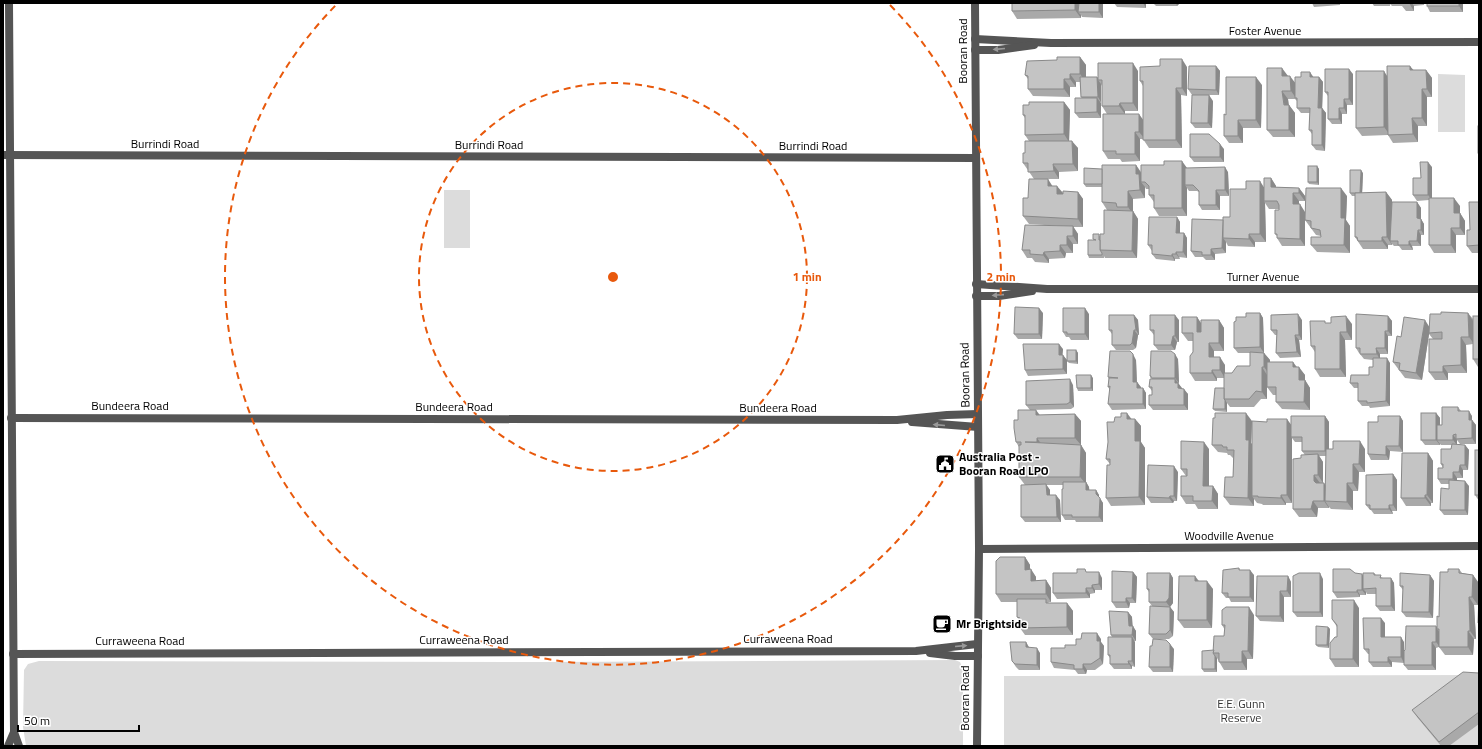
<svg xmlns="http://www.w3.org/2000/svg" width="1482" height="749" viewBox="0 0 1482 749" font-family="'Titillium Web',sans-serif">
	<rect width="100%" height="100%" fill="#fff"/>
	<g fill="#dcdcdc">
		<polygon points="1438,74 1465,75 1465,132 1438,132"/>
		<rect x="444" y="190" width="26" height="58"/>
		<polygon points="955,660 960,662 963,669 963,746 26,746 23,727 24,670 28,664 39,661 545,662"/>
		<polygon points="1479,675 1479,746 1004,746 1004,676"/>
	</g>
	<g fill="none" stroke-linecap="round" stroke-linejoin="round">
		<g stroke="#555" stroke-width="8">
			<polyline points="9,3 14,732 19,746"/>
			<polyline points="975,39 1051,43 1479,42"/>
			<polyline points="975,50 998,50 1034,45"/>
			<polyline points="3,155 975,158"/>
			<polyline points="976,284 1047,289 1479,289"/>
			<polyline points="976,296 999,296 1032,291"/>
			<polyline points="11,418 897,420 947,415 978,414"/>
			<polyline points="912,422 978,427"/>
			<polyline points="930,653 955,656 978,656"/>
			<polyline points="13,654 916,651 977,644"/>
			<polyline points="8,746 14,732"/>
		</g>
		<g stroke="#555" stroke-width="8">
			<polyline points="975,3 979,549 977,746"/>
			<polyline points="979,549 1479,546"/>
		</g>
	</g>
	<g fill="#a9a9a9" fill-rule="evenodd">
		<polygon points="1012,3 1103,3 1103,18 1082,17 1081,15 1081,18 1017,19 1012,11"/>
		<polygon points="1110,3 1146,3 1146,8 1117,7 1114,3"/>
		<polygon points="1153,3 1179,3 1179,4 1177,6 1156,6"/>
		<polygon points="1312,3 1340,3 1340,5 1314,7"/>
		<polygon points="1372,3 1424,3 1424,5 1414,6 1414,11 1406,11 1402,6 1392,6 1390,4 1390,6 1374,6"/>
		<polygon points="1463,3 1463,12 1430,12 1427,6"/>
		<polygon points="1080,57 1086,65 1086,77 1097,77 1098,78 1138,71 1138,111 1125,111 1125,114 1107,114 1102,106 1102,86 1101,84 1101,102 1100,102 1101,103 1101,118 1079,118 1075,113 1082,98 1081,97 1080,82 1076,82 1076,87 1070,87 1070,97 1033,96 1028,89 1028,79 1025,75 1057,60"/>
		<polygon points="1216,66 1220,71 1219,95 1192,95 1188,89"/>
		<polygon points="1187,67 1187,96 1181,95 1182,148 1149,148 1143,139 1140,139 1140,161 1122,162 1120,159 1108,159 1103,151 1143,120 1143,86 1140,81"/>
		<polygon points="1414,70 1426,70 1432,78 1432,97 1427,97 1427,126 1418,126 1418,142 1393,143 1388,135 1362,136 1356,128 1387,76"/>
		<polygon points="1353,74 1353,105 1347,105 1347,114 1342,114 1342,124 1332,124 1328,119 1328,96 1325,92"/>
		<polygon points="1288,76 1295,83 1313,77 1319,77 1323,82 1322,108 1326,113 1325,151 1316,150 1312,145 1312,134 1309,130 1310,113 1301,113 1297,108 1297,101 1295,99 1288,99 1289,105 1295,113 1295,137 1273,137 1267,130"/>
		<polygon points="1262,85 1261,128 1243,128 1243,143 1229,143 1224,136 1226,115"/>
		<polygon points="1213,101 1212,128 1195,128 1191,123"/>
		<polygon points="1064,102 1070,110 1069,141 1078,148 1078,171 1059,172 1059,179 1035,179 1052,186 1063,193 1063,194 1078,192 1083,199 1083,227 1073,227 1078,234 1078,244 1073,244 1073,253 1066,253 1065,258 1049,259 1049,263 1035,262 1032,258 1027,258 1022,250 1060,226 1029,224 1023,216 1034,179 1023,163 1029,141 1025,135 1025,118 1023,115 1029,105"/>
		<polygon points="1224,149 1224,162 1194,162 1190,157"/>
		<polygon points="1136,165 1141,172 1187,168 1228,172 1229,196 1220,196 1220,210 1202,210 1199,205 1199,192 1197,191 1189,191 1187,188 1187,216 1159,216 1154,208 1154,202 1149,195 1149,189 1146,189 1145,187 1145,198 1133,199 1133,211 1138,219 1137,258 1105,258 1104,256 1104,258 1089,258 1088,255 1094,240 1093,239 1104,234 1107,210 1102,202 1102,187 1086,187 1084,184 1102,169"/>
		<polygon points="1317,166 1319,169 1319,185 1309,184 1308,182"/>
		<polygon points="1432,167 1432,198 1460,206 1460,213 1465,221 1465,235 1456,235 1456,253 1434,253 1429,245 1429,200 1417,201 1413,195 1421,178"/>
		<polygon points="1363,173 1362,193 1386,192 1392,200 1392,207 1417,202 1421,208 1421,219 1424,224 1424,235 1421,235 1421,246 1412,246 1413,250 1402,250 1399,246 1394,246 1392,244 1392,245 1388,245 1388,249 1363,249 1355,237 1355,196 1352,196 1350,193"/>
		<polygon points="1271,178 1276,186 1276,187 1299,188 1305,196 1305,201 1299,201 1299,204 1305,246 1282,246 1277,238 1277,236 1275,234 1279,209 1269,209 1265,203 1266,242 1255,242 1255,247 1228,246 1226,242 1226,253 1215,254 1215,260 1206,260 1203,257 1195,257 1191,251 1223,220 1230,217 1246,189 1264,187"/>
		<polygon points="1347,196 1346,220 1350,226 1350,253 1317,252 1311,245 1321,237 1321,236 1316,235 1305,220"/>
		<polygon points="1479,202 1479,253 1472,253 1467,246 1470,230"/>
		<polygon points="1177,217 1180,222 1180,233 1184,233 1187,238 1187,258 1179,257 1180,259 1175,259 1175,261 1156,259 1152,254 1152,251 1148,245"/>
		<polygon points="1043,313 1042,339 1018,339 1014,334"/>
		<polygon points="1260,313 1263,318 1264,353 1270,360 1270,362 1293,362 1297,367 1305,375 1305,380 1310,388 1310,410 1282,409 1276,402 1276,395 1273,395 1267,387 1267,399 1261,399 1254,407 1230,407 1227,403 1227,412 1215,411 1213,409 1224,388 1224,378 1217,378 1217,381 1195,381 1190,373 1193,352 1193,341 1188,341 1182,333 1197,317 1201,323 1219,320 1224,328 1224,351 1214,351 1214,357 1225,365 1225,373 1232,373 1250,366 1250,353 1238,353 1234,348 1236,321 1246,317"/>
		<polygon points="1468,313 1473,319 1479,316 1479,367 1478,367 1473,359 1473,344 1466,345 1467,373 1448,373 1448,380 1435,380 1429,372 1433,339 1429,334 1422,380 1405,378 1393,362 1401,337"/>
		<polygon points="1089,314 1089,340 1071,340 1069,337 1066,337 1063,332"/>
		<polygon points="1134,315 1138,320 1139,335 1138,335 1136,348 1133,350 1116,350 1112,345 1112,334 1109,330"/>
		<polygon points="1388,316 1392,321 1392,336 1388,336 1388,354 1380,354 1380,358 1390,363 1390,406 1370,408 1369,406 1362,406 1358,401 1358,388 1354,388 1350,383 1369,375 1373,367 1373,360 1364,359 1360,354 1360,353 1359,353 1356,348"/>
		<polygon points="1179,320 1179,342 1177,342 1175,350 1158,350 1154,345 1154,335 1150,330"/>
		<polygon points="1302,320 1302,340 1299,340 1301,357 1280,358 1276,353 1277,335 1275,335 1271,330"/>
		<polygon points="1327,323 1352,324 1352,340 1345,340 1346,377 1320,377 1315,369 1315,352 1311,346"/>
		<polygon points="1063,349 1062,355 1067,360 1067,374 1028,376 1025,370"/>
		<polygon points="1076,350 1078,353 1078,364 1069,363 1067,361"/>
		<polygon points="1178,359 1179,383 1178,383 1182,389 1188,394 1188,410 1153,410 1149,405 1152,395 1152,391 1149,387 1152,379 1150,376"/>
		<polygon points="1136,360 1137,382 1141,388 1143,388 1146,393 1146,409 1112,410 1108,404 1110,390 1108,387 1109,379 1108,377"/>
		<polygon points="1093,378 1093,391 1078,391 1077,388"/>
		<polygon points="1073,385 1074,407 1071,409 1030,410 1026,405"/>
		<polygon points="1458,407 1461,411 1472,416 1472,420 1476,425 1476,444 1460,444 1457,440 1457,445 1465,445 1469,450 1468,470 1463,470 1463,478 1457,478 1457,481 1469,486 1468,515 1444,515 1440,510 1449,489 1449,484 1441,484 1438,479 1443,468 1441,464 1451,449 1452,445 1441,445 1440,444 1440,445 1425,445 1421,440 1436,413 1440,418 1440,425 1442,425"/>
		<polygon points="1075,414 1081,421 1081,445 1086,453 1086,482 1089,487 1089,490 1096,490 1099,495 1099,498 1103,503 1103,522 1076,522 1075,520 1065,520 1062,515 1063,485 1046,485 1050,490 1050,495 1060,500 1061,522 1025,522 1021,517 1025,485 1019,477 1019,447 1016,442 1018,420 1040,415"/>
		<path d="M1325 416 1329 422V449H1365V472H1359L1358 491H1353V510L1331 509 1329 507V508H1318L1317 517H1299L1293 509 1301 458 1305 455 1302 451V442H1295L1292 438V503H1286V505H1263L1262 504 1257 503 1254 499V506L1230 505 1224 497 1233 477V458L1230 455H1228L1227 453 1218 452 1212 445 1252 421 1251 443 1252 444 1291 425ZM1319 456H1326V486L1320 483H1323V462Z"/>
		<polygon points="1400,416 1403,421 1403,452 1390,451 1389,460 1371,460 1368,454 1378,422"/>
		<polygon points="1131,419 1135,419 1141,426 1141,442 1145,448 1145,505 1111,506 1106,498 1110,464 1106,459 1114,422"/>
		<polygon points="1209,449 1209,486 1213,486 1218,494 1218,509 1198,509 1195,504 1186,504 1181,496 1186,476 1181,469"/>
		<polygon points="1479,450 1479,501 1475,495"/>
		<polygon points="1428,453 1433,461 1433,503 1431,503 1431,506 1406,506 1401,498"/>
		<polygon points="1178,472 1177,501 1174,501 1173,503 1151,503 1147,497"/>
		<polygon points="1393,474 1397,480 1397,511 1392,511 1393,514 1374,514 1371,510 1370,510 1366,505"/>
		<polygon points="1025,557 1030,565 1030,569 1036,577 1036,581 1046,580 1051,588 1051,602 1048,602 1049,603 1067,603 1073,611 1073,635 1025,635 1020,628 1020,621 1017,617 1017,602 1001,602 996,594"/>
		<polygon points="1239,568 1240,570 1254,575 1254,602 1231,602 1229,598 1226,598 1222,593"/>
		<polygon points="1459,569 1462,573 1473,575 1478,582 1478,605 1474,605 1476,639 1474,639 1473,655 1445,655 1439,647 1436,648 1436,670 1408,670 1404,665 1404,663 1392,662 1392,667 1373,667 1369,662 1369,654 1368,654 1364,649 1385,623 1385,637 1404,642 1404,651 1405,650 1436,626 1437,627 1448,572"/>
		<polygon points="1087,572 1102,578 1102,590 1095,590 1095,593 1090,594 1090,598 1057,599 1053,593"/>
		<polygon points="1133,572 1137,577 1136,603 1130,603 1129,608 1116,608 1112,602"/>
		<polygon points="1170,573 1173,578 1173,603 1170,607 1174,612 1173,636 1169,639 1153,639 1149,634 1152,606 1149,602 1149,592 1147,589"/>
		<polygon points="1355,573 1363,576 1374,573 1376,575 1383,578 1391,578 1394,583 1395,611 1380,611 1376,606 1376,594 1367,594 1366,592 1366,595 1360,595 1360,597 1337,598 1333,592"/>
		<polygon points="1430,575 1434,581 1433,618 1406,617 1402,612 1403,590 1400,586"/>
		<polygon points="1195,576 1199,581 1213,589 1212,628 1184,628 1178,620"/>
		<polygon points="1288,576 1291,582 1291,597 1284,597 1284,622 1260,621 1256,616"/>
		<polygon points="1323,579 1323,617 1297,617 1293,612"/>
		<polygon points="1359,608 1359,667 1335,667 1330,659 1337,637 1337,627 1332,619"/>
		<polygon points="1128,612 1132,617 1132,626 1136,631 1136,641 1134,641 1135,642 1135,667 1132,666 1132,669 1114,669 1110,664 1110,658 1108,655 1112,637 1111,635"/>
		<polygon points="1254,615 1253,659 1247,659 1247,670 1224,670 1217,658 1217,672 1204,672 1202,669 1214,650 1224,636 1225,630 1222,625"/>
		<polygon points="1328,627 1330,629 1329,648 1318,647 1316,645"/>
		<polygon points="1101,639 1101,642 1104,646 1103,664 1095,670 1087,670 1086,674 1078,674 1075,670 1054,668 1051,662 1065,648"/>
		<polygon points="1026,642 1029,647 1040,653 1040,670 1019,670 1016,667 1012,661"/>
		<polygon points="1174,649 1173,672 1153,672 1149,667"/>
		<polygon points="1479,673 1479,724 1449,746 1441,746 1417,717 1412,710"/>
	</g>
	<g fill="#898989">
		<polygon points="1075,3 1081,3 1078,12 1081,15 1081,18 1075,10"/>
		<polygon points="1099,3 1103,3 1103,18 1099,12"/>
		<polygon points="1143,3 1146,3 1146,8"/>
		<polygon points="1176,3 1179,3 1179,4 1177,6"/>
		<polygon points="1409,3 1412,3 1414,6 1414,11"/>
		<polygon points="1459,3 1463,3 1463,12 1459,6"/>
		<polygon points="1080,57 1086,65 1086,82 1080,74"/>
		<polygon points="1182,59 1187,67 1187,96 1182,88"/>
		<polygon points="1133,63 1138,71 1138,111 1133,103"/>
		<polygon points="1216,66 1220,71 1219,95 1216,90"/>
		<polygon points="1410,66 1416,73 1410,70"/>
		<polygon points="1282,68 1288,76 1282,76"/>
		<polygon points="1349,69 1353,74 1353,105 1349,99"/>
		<polygon points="1426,70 1432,78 1432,97 1427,89"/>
		<polygon points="1384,71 1389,79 1390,135 1384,127"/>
		<polygon points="1310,72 1314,78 1310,77"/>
		<polygon points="1070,74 1076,82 1076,87 1070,79"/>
		<polygon points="1290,76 1296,84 1296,98 1291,91"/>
		<polygon points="1097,77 1099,80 1098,80 1101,84 1101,102 1098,97"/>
		<polygon points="1256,77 1262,85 1261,128 1256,120"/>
		<polygon points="1319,77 1323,82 1322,113 1318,108"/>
		<polygon points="1064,79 1070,87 1070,97 1064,89"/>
		<polygon points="1176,88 1181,95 1182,148 1176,140"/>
		<polygon points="1422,89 1427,97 1427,126 1422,118"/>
		<polygon points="1282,91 1288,99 1289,110 1289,105 1295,113 1295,137 1289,130"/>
		<polygon points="1209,95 1213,101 1212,128 1208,123"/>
		<polygon points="1097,98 1101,103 1101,118 1097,112"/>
		<polygon points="1344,99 1347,105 1347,114 1344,108"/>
		<polygon points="1064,102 1070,110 1069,142 1064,134"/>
		<polygon points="1120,103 1125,111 1125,114 1119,106"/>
		<polygon points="1322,108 1326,113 1325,151 1322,145"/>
		<polygon points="1339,108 1342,114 1342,124 1339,119"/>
		<polygon points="1139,114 1144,121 1145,139 1139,132"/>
		<polygon points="1412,118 1418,126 1418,142 1413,134"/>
		<polygon points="1238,120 1243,128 1243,143 1238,136"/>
		<polygon points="1135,132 1140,139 1140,161 1135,154"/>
		<polygon points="1072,141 1078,148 1078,171 1073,164"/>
		<polygon points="1220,144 1224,149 1224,162 1220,157"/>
		<polygon points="1182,161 1187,168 1185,185 1187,188 1187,216 1182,208"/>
		<polygon points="1428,162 1432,167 1432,200 1428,195"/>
		<polygon points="1053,164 1059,172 1059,179 1054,171"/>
		<polygon points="1136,165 1141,173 1142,182 1141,182 1145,187 1145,198 1140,190 1136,174"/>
		<polygon points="1317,166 1319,169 1319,185 1317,182"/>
		<polygon points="1225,167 1228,172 1229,196 1225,190"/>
		<polygon points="1361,170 1363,173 1362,196 1360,193"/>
		<polygon points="1271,178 1276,186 1276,195 1271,187"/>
		<polygon points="1048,179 1053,187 1048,186"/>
		<polygon points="1260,181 1265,189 1264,201 1265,203 1266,242 1260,234"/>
		<polygon points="1057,186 1063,193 1063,202 1057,194"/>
		<polygon points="1299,188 1305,196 1305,201 1299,193"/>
		<polygon points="1341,188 1347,196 1346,220 1350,226 1350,253 1344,245 1341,218"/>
		<polygon points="1216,190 1220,196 1220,210 1216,205"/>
		<polygon points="1128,191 1133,199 1133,211 1138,219 1137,258 1132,251 1133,214 1128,207"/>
		<polygon points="1078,192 1083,199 1083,227 1078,219"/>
		<polygon points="1386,192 1392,200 1392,241 1390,241 1392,244 1392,245 1387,237"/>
		<polygon points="1293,193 1299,201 1299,212 1293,204"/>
		<polygon points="1454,198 1460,206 1460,221 1454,213"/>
		<polygon points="1417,202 1421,208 1421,219 1424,224 1424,235 1421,230 1417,218"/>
		<polygon points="1300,204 1305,212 1305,246 1300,239"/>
		<polygon points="1460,213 1465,221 1465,235 1460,228"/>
		<polygon points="1177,217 1180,222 1180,239 1176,233"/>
		<polygon points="1223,220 1223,238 1226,242 1226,253 1222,248"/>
		<polygon points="1073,226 1078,234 1078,244 1073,236"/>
		<polygon points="1451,228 1456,235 1456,253 1451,245"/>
		<polygon points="1418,230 1421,235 1421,246 1417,241"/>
		<polygon points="1184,233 1187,238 1187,258 1183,252"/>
		<polygon points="1249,234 1255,242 1255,247 1249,239"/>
		<polygon points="1067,236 1073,244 1073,253 1067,245"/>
		<polygon points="1382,237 1388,245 1388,249 1382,241"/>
		<polygon points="1409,241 1412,246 1413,250 1409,245"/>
		<polygon points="1060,245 1066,253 1065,258 1060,251"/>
		<polygon points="1211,249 1215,254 1215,260 1211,255"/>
		<polygon points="1044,252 1049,259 1049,263 1043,255"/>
		<polygon points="1176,252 1179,257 1180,259 1176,254"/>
		<polygon points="1172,254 1175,259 1175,261 1172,256"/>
		<polygon points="1039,308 1043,313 1042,339 1039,334"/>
		<polygon points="1085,308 1089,314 1089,340 1085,334"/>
		<polygon points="1260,313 1263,318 1264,353 1260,347"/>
		<polygon points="1468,313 1473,321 1474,344 1469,337"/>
		<polygon points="1298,314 1302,320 1302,340 1299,335"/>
		<polygon points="1134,315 1138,320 1139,335 1136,330"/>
		<polygon points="1175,315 1179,320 1179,342 1175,336"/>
		<polygon points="1346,316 1352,324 1352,340 1347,332"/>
		<polygon points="1388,316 1392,321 1392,336 1388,331"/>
		<polygon points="1197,317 1202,325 1202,340 1197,332"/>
		<polygon points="1219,320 1224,328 1224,351 1219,343"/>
		<polygon points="1425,320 1430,328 1422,380 1416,373"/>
		<polygon points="1134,330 1138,335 1136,348 1132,343"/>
		<polygon points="1385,331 1388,336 1388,354 1385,348"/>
		<polygon points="1340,332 1345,340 1346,377 1340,369"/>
		<polygon points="1295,335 1299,340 1301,357 1297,352"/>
		<polygon points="1173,336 1177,342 1175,350 1171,345"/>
		<polygon points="1461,337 1466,345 1467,373 1461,365"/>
		<polygon points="1209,343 1214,351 1214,365 1209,357"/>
		<polygon points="1059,344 1063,349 1062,361 1059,355"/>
		<polygon points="1376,348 1380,354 1380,360 1377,354"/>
		<polygon points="1076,350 1078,353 1078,364 1076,361"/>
		<polygon points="1264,353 1270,360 1270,375 1264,367"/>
		<polygon points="1133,354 1136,360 1137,387 1133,382"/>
		<polygon points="1175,354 1178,359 1179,383 1175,378"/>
		<polygon points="1063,355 1067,360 1067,374 1063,369"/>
		<polygon points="1220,357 1225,365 1225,378 1220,370"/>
		<polygon points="1387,358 1390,363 1390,406 1386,401"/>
		<polygon points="1293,362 1298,370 1293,367"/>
		<polygon points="1443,366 1448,373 1448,380 1443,372"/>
		<polygon points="1262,367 1267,375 1267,399 1262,392"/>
		<polygon points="1299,367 1305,375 1305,387 1299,380"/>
		<polygon points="1212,370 1217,378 1217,381 1212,373"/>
		<polygon points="1091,375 1093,378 1093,391 1091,388"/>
		<polygon points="1070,379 1073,385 1074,407 1070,402"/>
		<polygon points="1175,379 1182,388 1182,394 1175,383"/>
		<polygon points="1305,380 1310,388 1310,410 1304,402"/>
		<polygon points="1137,382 1141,387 1141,393 1137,388"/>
		<polygon points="1143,388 1146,393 1146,409 1143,404"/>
		<polygon points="1184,389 1188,394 1188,410 1184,405"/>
		<polygon points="1225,400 1227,403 1227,412 1225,409"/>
		<polygon points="1036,410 1042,418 1036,415"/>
		<polygon points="1469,411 1472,416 1472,420 1476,425 1476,444 1472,438 1469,420"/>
		<polygon points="1127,413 1133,421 1127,419"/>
		<polygon points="1246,413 1252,421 1251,443 1255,448 1252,496 1254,499 1254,506 1248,498 1246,440"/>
		<polygon points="1436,413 1440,418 1440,440 1437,440 1440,444 1440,445 1436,440"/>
		<polygon points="1075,414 1081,421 1081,445 1086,453 1086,482 1089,487 1090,495 1086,490 1086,484 1080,477 1081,445 1075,438"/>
		<polygon points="1325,416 1329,422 1329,456 1325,451"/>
		<polygon points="1400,416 1403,421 1403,452 1399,446"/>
		<polygon points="1135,419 1141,426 1141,442 1145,448 1145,505 1139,497 1135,441"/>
		<polygon points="1287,419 1292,426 1291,437 1292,438 1292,503 1287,495"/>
		<polygon points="1453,435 1457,440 1457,445 1453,440"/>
		<polygon points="1037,438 1042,445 1042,449 1037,442"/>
		<polygon points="1360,441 1365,449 1365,472 1359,464"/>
		<polygon points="1204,442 1209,449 1209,494 1203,486"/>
		<polygon points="1465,445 1469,450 1468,470 1465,465"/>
		<polygon points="1386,446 1390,451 1389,460 1386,455"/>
		<polygon points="1428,453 1433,461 1433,503 1427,495"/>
		<polygon points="1318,454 1323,462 1323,483 1318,475"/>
		<polygon points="1353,464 1359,472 1358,491 1353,483"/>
		<polygon points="1460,465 1463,470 1463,478 1459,472"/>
		<polygon points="1174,466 1178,472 1177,501 1174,496"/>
		<polygon points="1453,472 1457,478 1457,484 1453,479"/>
		<polygon points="1393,474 1397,480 1397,511 1393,505"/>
		<polygon points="1314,475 1320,483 1320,489 1314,481"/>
		<polygon points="1465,481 1469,486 1468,515 1465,510"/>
		<polygon points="1324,483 1329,491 1325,501 1329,507 1329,508 1324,501"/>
		<polygon points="1347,483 1353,491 1353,510 1347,502"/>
		<polygon points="1046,484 1050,490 1050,501 1047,495"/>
		<polygon points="1213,486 1218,494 1218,509 1212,501"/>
		<polygon points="1096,490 1099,495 1099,500 1096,494"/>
		<polygon points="1056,495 1060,500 1061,522 1057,517"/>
		<polygon points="1281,495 1286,503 1286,505 1281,498"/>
		<polygon points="1425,495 1431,503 1431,506 1425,498"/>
		<polygon points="1170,496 1174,501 1173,503 1169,498"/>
		<polygon points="1100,498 1103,503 1103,522 1099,517"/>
		<polygon points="1313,501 1318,508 1317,517 1311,509"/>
		<polygon points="1389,505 1392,511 1393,514 1389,509"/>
		<polygon points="1025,557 1030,565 1030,577 1025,570"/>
		<polygon points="1031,569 1036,577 1036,588 1031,581"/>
		<polygon points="1250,570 1254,575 1254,602 1250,597"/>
		<polygon points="1099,572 1102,578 1102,590 1099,584"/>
		<polygon points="1133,572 1137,577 1136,603 1132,598"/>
		<polygon points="1170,573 1173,578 1173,603 1170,607 1174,612 1173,636 1170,630 1170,607 1166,602"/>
		<polygon points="1320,573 1323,579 1323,617 1320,612"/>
		<polygon points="1362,574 1365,579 1363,589 1366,592 1366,595 1362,590"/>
		<polygon points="1430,575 1434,581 1433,618 1429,612"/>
		<polygon points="1473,575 1478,582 1478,605 1472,597"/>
		<polygon points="1195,576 1200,584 1195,581"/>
		<polygon points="1288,576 1291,582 1291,597 1287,591"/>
		<polygon points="1391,578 1394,583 1395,611 1391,606"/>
		<polygon points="1046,580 1051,588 1051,602 1046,594"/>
		<polygon points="1207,581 1213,589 1212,628 1207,620"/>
		<polygon points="1092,585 1095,590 1095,593 1092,588"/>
		<polygon points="1086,588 1090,594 1090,598 1086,593"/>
		<polygon points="1357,590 1360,595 1360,597 1357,592"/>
		<polygon points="1280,591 1284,597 1284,622 1280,616"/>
		<polygon points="1469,597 1474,605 1476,639 1470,631"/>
		<polygon points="1126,598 1130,603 1129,608 1126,602"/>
		<polygon points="1354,600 1359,608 1359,667 1353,659"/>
		<polygon points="1067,603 1073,611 1073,635 1067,627"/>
		<polygon points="1249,607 1254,615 1253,659 1248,651"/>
		<polygon points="1128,612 1132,617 1133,629 1133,626 1136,631 1136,641 1132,635 1129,626"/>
		<polygon points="1381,618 1385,623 1385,643 1381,637"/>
		<polygon points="1436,626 1438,629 1437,629 1440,633 1440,647 1436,642"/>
		<polygon points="1328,627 1330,629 1329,648 1327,645"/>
		<polygon points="1468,631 1474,639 1473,655 1468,647"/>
		<polygon points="1097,633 1101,639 1101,642 1104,646 1103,664 1100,658 1097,641"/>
		<polygon points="1132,637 1135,642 1135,667 1132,661"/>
		<polygon points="1401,637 1404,642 1404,663 1401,657"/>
		<polygon points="1026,642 1029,648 1026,647"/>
		<polygon points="1432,642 1436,648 1436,670 1432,665"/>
		<polygon points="1170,644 1174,649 1173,672 1170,667"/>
		<polygon points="1037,648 1040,653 1040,670 1037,665"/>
		<polygon points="1242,651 1247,659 1247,670 1242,662"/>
		<polygon points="1215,656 1217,658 1217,672 1215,669"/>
		<polygon points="1388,657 1392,662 1392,667 1388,662"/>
		<polygon points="1128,661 1132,666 1132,669 1129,664"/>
		<polygon points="1083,664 1087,670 1086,674 1083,669"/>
	</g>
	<g fill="#c4c4c4" stroke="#898989">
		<polygon points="1012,3 1075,3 1075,10 1012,11"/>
		<polygon points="1079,3 1099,3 1099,12 1078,12"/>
		<rect x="1427" y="3" width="32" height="3"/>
		<polygon points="1057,57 1080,57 1080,74 1070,74 1070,79 1064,79 1064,89 1028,89 1028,76 1025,75 1027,61 1057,60"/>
		<polygon points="1160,59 1182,59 1182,88 1176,88 1176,140 1143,140 1143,81 1140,81 1140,67 1160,66"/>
		<polygon points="1098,63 1133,63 1133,103 1120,103 1119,106 1102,106 1102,80 1098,80"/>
		<polygon points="1189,66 1216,66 1216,90 1188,89"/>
		<polygon points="1387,66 1410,66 1410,70 1426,70 1427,89 1422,89 1422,118 1412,118 1413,134 1388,135"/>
		<polygon points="1267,68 1282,68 1282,76 1290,76 1291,91 1282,91 1284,105 1289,105 1289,130 1267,130"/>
		<polygon points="1325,69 1349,69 1349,99 1344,99 1344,108 1339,108 1339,119 1328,119 1328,92 1325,92"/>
		<polygon points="1356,71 1384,71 1384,127 1356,128"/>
		<polygon points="1301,72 1310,72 1310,77 1319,77 1318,108 1322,108 1322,145 1312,145 1312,130 1309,130 1310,108 1297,108 1297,98 1295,98 1295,77 1301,77"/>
		<polygon points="1080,77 1097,77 1098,97 1081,97"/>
		<polygon points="1226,77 1256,77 1256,120 1238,120 1238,136 1224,136 1224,114 1226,115"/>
		<polygon points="1192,95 1209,95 1208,123 1191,123"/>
		<polygon points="1075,98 1097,98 1097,112 1075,113"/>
		<polygon points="1029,102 1064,102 1064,134 1025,135 1025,115 1023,115 1023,105 1029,105"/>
		<polygon points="1103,114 1139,114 1139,132 1135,132 1135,154 1116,154 1116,151 1103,151"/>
		<rect x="1478" y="126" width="1" height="27"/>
		<polygon points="1190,134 1209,134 1220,144 1220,157 1190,157"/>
		<polygon points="1025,141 1072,141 1073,164 1053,164 1054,171 1028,172 1028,163 1023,163 1023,153 1025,153"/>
		<polygon points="1164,161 1182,161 1182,208 1154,208 1154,195 1149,195 1149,186 1145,182 1141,182 1141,165 1164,165"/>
		<polygon points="1420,162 1428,162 1428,195 1413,195 1413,178 1421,178"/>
		<polygon points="1102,165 1136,165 1136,174 1139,174 1140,190 1128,191 1128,207 1117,207 1116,203 1102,202"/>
		<rect x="1308" y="166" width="9" height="16"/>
		<polygon points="1225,167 1225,190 1216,190 1216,205 1199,205 1199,191 1193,185 1185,185 1185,168"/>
		<polygon points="1084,168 1102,169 1102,184 1084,184"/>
		<polygon points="1350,170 1361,170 1360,193 1350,193"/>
		<polygon points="1264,178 1271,178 1271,187 1299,188 1299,193 1293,193 1293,204 1300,204 1300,239 1277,238 1277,234 1275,234 1275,210 1279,210 1279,205 1277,201 1264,201"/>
		<polygon points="1029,179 1048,179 1048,186 1057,186 1057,194 1063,194 1063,191 1078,192 1078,219 1023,216 1023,198 1028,198"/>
		<polygon points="1246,181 1260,181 1260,234 1249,234 1249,239 1223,238 1223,217 1230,217 1230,189 1246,189"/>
		<polygon points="1306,188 1341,188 1341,218 1345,218 1344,245 1311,245 1311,237 1321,237 1320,230 1311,228 1311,221 1305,220"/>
		<polygon points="1386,192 1387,237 1382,237 1382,241 1358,241 1357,237 1355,237 1355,193"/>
		<polygon points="1429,198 1454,198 1454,213 1460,213 1460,228 1451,228 1451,245 1429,245"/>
		<polygon points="1392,202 1417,202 1417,218 1421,219 1421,230 1418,230 1417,241 1409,241 1409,245 1398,245 1398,241 1390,241"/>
		<polygon points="1469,202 1479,202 1479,245 1467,246 1467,230 1470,230"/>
		<polygon points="1104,210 1133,211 1132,251 1100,250 1100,234 1104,234"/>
		<polygon points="1149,217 1177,217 1176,233 1184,233 1183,252 1176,252 1176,254 1172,254 1172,256 1152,254 1152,245 1148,245"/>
		<polygon points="1192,219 1223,220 1222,248 1211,249 1211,255 1202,255 1202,252 1191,251"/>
		<polygon points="1025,225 1073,226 1073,236 1067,236 1067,245 1060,245 1060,251 1044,252 1043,255 1030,254 1030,250 1022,250"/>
		<polygon points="1093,234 1099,234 1099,240 1100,240 1100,250 1102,253 1102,255 1088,255 1088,240 1096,240 1093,239"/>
		<polygon points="1015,307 1039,308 1039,334 1014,334"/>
		<polygon points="1063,308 1085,308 1085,334 1067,334 1067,332 1063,332"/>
		<polygon points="1441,312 1468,313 1469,337 1461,337 1461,365 1443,366 1443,372 1429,372 1429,339 1442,339 1442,332 1429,333 1430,314 1441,314"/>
		<polygon points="1246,313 1260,313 1260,347 1234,348 1234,322 1236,321 1236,317 1246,317"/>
		<polygon points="1298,314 1299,335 1295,335 1297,352 1276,353 1277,330 1271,330 1271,315"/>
		<polygon points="1356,314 1388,316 1388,331 1385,331 1385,348 1376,348 1377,354 1360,354 1360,348 1356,348"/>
		<polygon points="1109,315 1134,315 1136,330 1134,330 1132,343 1130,345 1112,345 1112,330 1109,330"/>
		<polygon points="1150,315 1175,315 1175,336 1173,336 1171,345 1154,345 1154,330 1150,330"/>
		<polygon points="1346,316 1347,332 1340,332 1340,369 1315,369 1315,346 1311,346 1310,321 1325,321 1325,323 1331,323 1331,317"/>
		<rect x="1473" y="316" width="6" height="43"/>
		<polygon points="1182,317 1197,317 1197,332 1201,332 1201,320 1219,320 1219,343 1209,343 1209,357 1220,357 1220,370 1212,370 1212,373 1190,373 1190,356 1193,352 1193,333 1182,333"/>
		<polygon points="1404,317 1425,320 1416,373 1399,370 1400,363 1393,362 1397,336 1401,337"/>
		<polygon points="1023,344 1059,344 1059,355 1063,355 1063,369 1025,370"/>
		<rect x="1067" y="350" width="9" height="11"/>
		<polygon points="1110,351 1130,351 1133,354 1133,382 1137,382 1137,388 1143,388 1143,404 1108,404 1110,386 1108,387 1109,378 1118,378 1108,377"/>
		<polygon points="1151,351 1171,351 1175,354 1175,378 1151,378 1151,376 1150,376"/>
		<polygon points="1250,352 1264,353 1264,367 1262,367 1262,392 1256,391 1249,399 1224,399 1224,373 1232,373 1237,366 1250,366"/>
		<polygon points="1373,358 1387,358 1386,401 1367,403 1367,401 1358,401 1358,383 1350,383 1351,375 1369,375 1369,367 1373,367"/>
		<polygon points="1267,362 1293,362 1293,367 1299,367 1299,380 1305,380 1304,402 1276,402 1276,387 1267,387"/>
		<polygon points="1076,375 1091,375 1091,388 1077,388"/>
		<polygon points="1070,379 1070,402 1067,404 1026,405 1026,381"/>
		<polygon points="1150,379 1175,379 1175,383 1178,383 1178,388 1184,389 1184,405 1149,405 1149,395 1152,395 1152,387 1149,387"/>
		<polygon points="1215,388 1224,388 1224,399 1225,400 1225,409 1213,409"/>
		<polygon points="1442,407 1458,407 1458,411 1469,411 1469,420 1472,420 1472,438 1456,439 1456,434 1453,435 1453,440 1437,440 1437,425 1442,425"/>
		<polygon points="1018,410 1036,410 1036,415 1075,414 1075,438 1037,438 1037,442 1025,442 1081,445 1080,477 1019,477 1019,445 1021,445 1021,442 1016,442 1014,428 1014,420 1018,420"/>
		<polygon points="1121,413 1127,413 1127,419 1135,419 1135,441 1140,441 1139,497 1106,498 1107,465 1110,465 1110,459 1106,459 1108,442 1107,422 1114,422 1115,417 1121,417"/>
		<polygon points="1215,413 1246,413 1246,440 1249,440 1248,498 1224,497 1225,477 1233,477 1234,450 1227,450 1227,447 1223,447 1222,445 1212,445 1213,418 1215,418"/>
		<rect x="1421" y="413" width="15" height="27"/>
		<polygon points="1291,416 1325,416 1325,451 1302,451 1302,437 1291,437"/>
		<polygon points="1378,416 1400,416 1399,446 1386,446 1386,455 1368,454 1368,422 1378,422"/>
		<polygon points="1267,419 1287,419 1287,495 1281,495 1281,498 1258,497 1258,496 1252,496 1252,421 1267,422"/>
		<polygon points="1181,441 1204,442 1203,486 1213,486 1212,501 1193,501 1193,496 1181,496 1181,476 1187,476 1187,469 1181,469"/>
		<polygon points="1333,441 1360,441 1359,464 1353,464 1353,483 1347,483 1347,502 1325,501 1326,449 1333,449"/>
		<polygon points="1452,444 1465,445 1465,465 1460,465 1459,472 1453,472 1453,479 1438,479 1438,468 1443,468 1443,464 1441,464 1441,449 1451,449"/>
		<rect x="1475" y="450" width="4" height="45"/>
		<polygon points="1402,453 1428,453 1427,495 1425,495 1425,498 1401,498"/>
		<polygon points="1318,454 1318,475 1314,475 1314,481 1316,483 1324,483 1324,501 1313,501 1311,509 1293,509 1293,459 1301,458 1301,455"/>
		<polygon points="1148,465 1174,466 1174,496 1170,496 1169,498 1147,497"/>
		<polygon points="1393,474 1393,505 1389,505 1389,509 1370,509 1370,505 1366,505 1366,475"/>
		<polygon points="1449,480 1465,481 1465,510 1440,510 1441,488 1449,489"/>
		<polygon points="1063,482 1086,482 1086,490 1096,490 1096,494 1100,498 1099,517 1072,517 1072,515 1062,515 1062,489 1063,489"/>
		<polygon points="1046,484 1047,495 1056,495 1057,517 1021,517 1021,485"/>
		<polygon points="1000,557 1025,557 1025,570 1031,569 1031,581 1046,580 1046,594 996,594 996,561"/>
		<polygon points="1239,568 1239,570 1250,570 1250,597 1228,597 1228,593 1222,593 1223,570"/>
		<polygon points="1077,569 1085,569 1086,572 1099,572 1099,584 1092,585 1092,588 1086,588 1086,593 1053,593 1053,573 1077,573"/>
		<polygon points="1333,569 1350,569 1355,573 1362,574 1362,590 1357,590 1357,592 1333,592"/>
		<polygon points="1448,569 1459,569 1459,573 1473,575 1472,597 1469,597 1470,631 1468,631 1468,647 1439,647 1439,629 1437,629 1437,616 1439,617 1440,572 1448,572"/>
		<polygon points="1112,571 1133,572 1132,598 1126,598 1126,602 1112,602"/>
		<polygon points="1147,573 1170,573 1169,598 1166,602 1149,602 1149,589 1147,589"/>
		<polygon points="1299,573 1320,573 1320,612 1293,612 1293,576"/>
		<polygon points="1363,573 1374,573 1374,575 1381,575 1380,578 1391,578 1391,606 1376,606 1376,588 1363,589"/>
		<polygon points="1400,573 1430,575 1429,612 1402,612 1403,586 1400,586"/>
		<polygon points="1179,576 1195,576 1195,581 1207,581 1207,620 1178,620"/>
		<polygon points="1257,576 1288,576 1287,591 1280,591 1280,616 1256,616"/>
		<polygon points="1479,594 1479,623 1478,623"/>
		<polygon points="1017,599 1046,599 1046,603 1067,603 1067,627 1020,628 1020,618 1017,617"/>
		<polygon points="1332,600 1354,600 1353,659 1330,659 1330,643 1335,637 1337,637 1337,625 1332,619"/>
		<polygon points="1150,606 1170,607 1170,630 1166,634 1149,634"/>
		<polygon points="1226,607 1249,607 1248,651 1242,651 1242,662 1219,662 1219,653 1213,653 1214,636 1224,636 1225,625 1222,625 1222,610"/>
		<polygon points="1109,611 1128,612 1129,626 1133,626 1132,635 1111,635"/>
		<polygon points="1363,618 1381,618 1381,637 1401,637 1401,657 1388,657 1388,662 1369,662 1369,649 1364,649"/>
		<polygon points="1316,626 1328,627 1327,645 1316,645"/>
		<polygon points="1406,626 1436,626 1436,642 1432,642 1432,665 1404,665 1404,651 1405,650"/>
		<polygon points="1082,633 1097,633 1097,641 1100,641 1100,658 1091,664 1083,664 1083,669 1074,669 1074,665 1051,662 1051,648 1065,648 1065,645 1076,645 1076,639 1081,639"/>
		<polygon points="1108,637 1132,637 1132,661 1128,661 1129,664 1110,664 1110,655 1108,655"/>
		<polygon points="1153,639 1166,640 1170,644 1170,667 1149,667 1150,646 1152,646"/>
		<polygon points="1010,642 1026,642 1026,647 1037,648 1037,665 1015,664 1012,661"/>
		<polygon points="1214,650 1213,653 1215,656 1215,669 1202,669 1202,651"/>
		<polygon points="1463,672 1479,673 1479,712 1439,742 1412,710"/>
	</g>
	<defs><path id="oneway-solid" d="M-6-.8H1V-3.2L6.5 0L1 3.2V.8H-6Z"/></defs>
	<g fill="#999">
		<use href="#oneway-solid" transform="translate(999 49) rotate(175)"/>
		<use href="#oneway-solid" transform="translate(998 295) rotate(176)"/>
		<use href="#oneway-solid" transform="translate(939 425) rotate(-175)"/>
		<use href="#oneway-solid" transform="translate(961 646) rotate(-5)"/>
	</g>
	<g fill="none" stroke="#e8590c" stroke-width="2" stroke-dasharray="7 5">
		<circle cx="613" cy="277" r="194"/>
		<path d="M890 5A388 388 0 1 1 336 5"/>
	</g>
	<defs>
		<g id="civic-square" transform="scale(1)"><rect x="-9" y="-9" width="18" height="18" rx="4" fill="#000" stroke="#fff"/><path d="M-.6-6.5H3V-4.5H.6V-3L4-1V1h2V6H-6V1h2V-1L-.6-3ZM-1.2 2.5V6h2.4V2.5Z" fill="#fff"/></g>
		<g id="cafe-square" transform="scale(1)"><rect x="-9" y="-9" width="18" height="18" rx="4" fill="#000" stroke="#fff"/><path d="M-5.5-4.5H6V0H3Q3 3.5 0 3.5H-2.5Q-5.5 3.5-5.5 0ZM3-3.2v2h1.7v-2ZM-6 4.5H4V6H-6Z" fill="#fff"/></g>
	</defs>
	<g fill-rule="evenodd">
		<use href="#civic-square" x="945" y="464"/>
		<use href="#cafe-square" x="942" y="624"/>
	</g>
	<g text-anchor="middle" stroke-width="3" stroke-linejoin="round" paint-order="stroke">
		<g font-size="12" fill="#000" stroke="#fff">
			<text x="1265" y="35">Foster Avenue</text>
			<text transform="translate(963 51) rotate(-90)" y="4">Booran Road</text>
			<text x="165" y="148">Burrindi Road</text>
			<text x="489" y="149">Burrindi Road</text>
			<text x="813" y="150">Burrindi Road</text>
			<text x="1263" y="281">Turner Avenue</text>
			<text transform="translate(965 375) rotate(-91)" y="4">Booran Road</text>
			<text x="130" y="410">Bundeera Road</text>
			<text x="454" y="411">Bundeera Road</text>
			<text x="778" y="412">Bundeera Road</text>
			<text x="1229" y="540">Woodville Avenue</text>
			<text x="788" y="643">Curraweena Road</text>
			<text x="464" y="644">Curraweena Road</text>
			<text x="140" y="645">Curraweena Road</text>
			<text transform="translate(965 698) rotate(-90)" y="4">Booran Road</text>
		</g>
		<g font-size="12" font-weight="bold" fill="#000" stroke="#fff" text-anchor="start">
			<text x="959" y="461">Australia Post -<tspan x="959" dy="14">Booran Road LPO</tspan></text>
			<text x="956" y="628">Mr Brightside</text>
		</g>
		<g font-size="12" fill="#333" stroke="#fff">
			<text x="1241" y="708">E.E. Gunn<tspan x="1241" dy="14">Reserve</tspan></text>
		</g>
	</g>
	<circle cx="613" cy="277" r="6" fill="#e8590c" stroke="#fff" stroke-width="2"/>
	<g font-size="12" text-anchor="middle" font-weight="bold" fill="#e8590c" stroke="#fff" stroke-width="3" stroke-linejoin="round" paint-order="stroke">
		<text x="807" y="281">1 min</text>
		<text x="1001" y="281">2 min</text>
	</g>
	<rect width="1482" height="749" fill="none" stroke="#000000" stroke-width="8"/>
	<path d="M18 725v6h121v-6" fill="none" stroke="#000000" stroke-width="2"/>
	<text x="24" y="725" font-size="12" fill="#000000" stroke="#ffffff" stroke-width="3" paint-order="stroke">50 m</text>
</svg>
